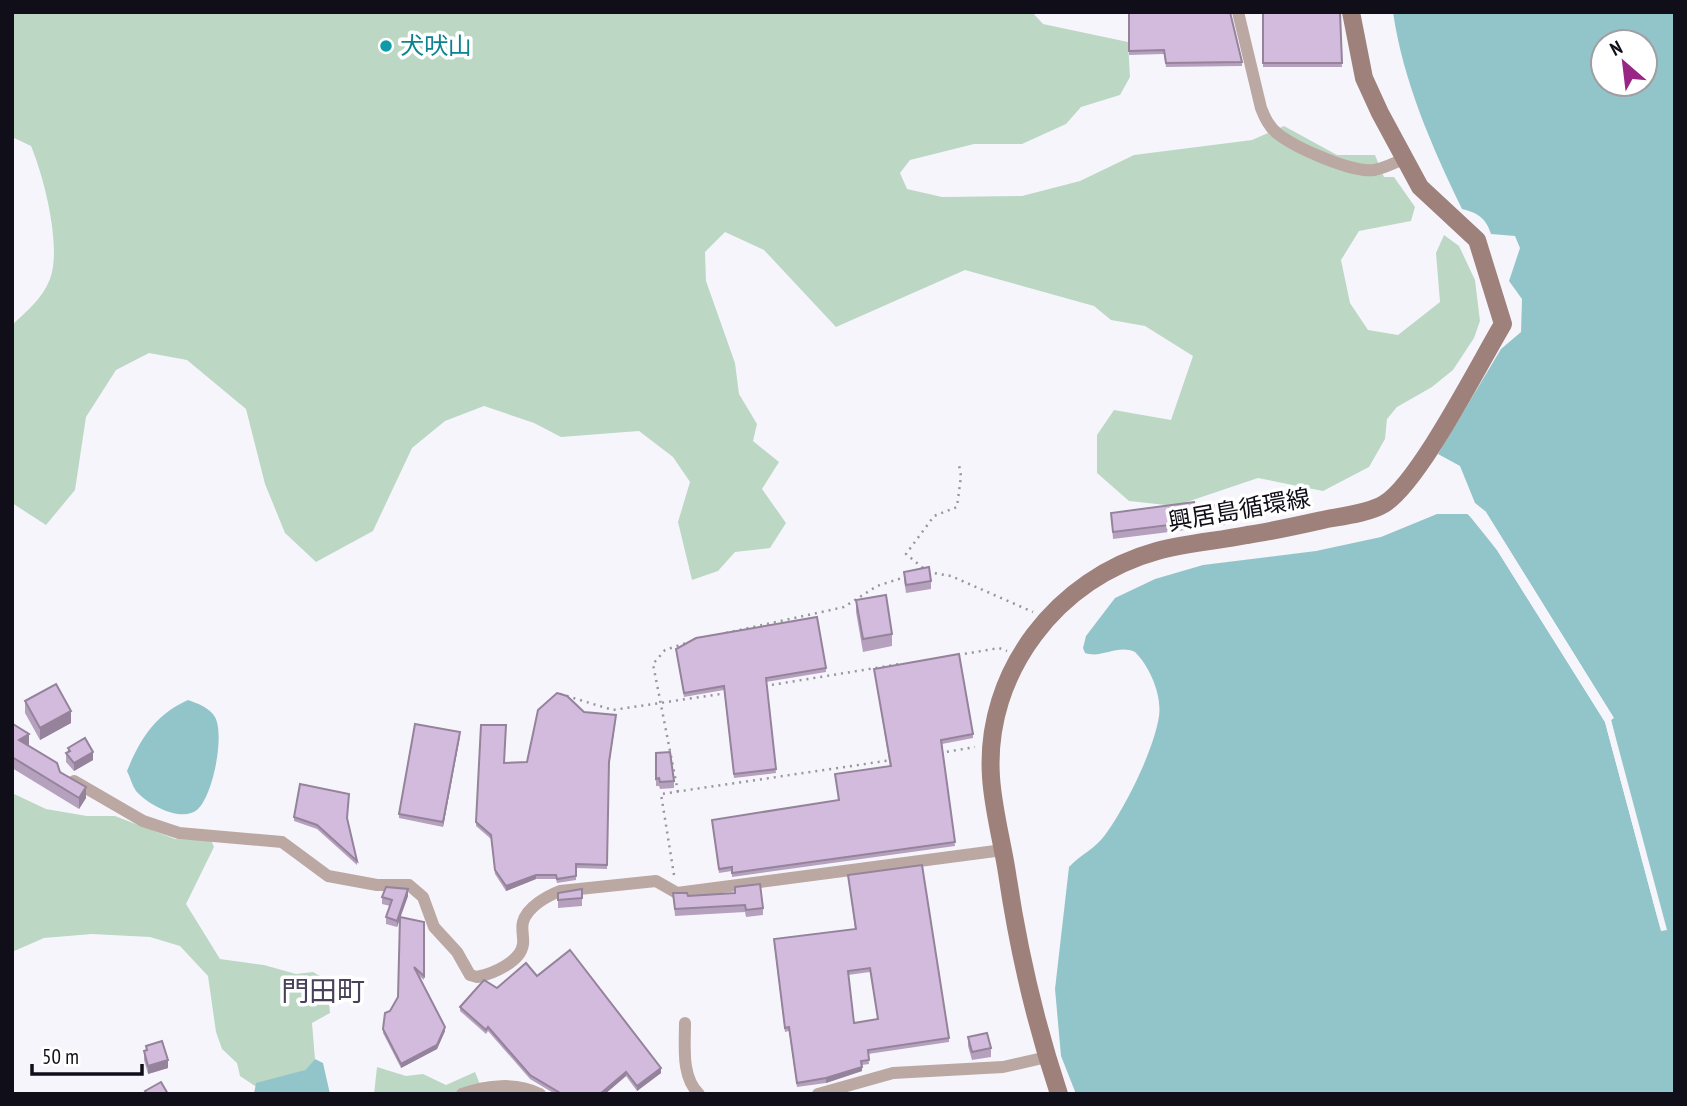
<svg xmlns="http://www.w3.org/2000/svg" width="1687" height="1106" viewBox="0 0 1687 1106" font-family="'PT Sans Narrow','Noto Sans JP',sans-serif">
	<rect width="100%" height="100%" fill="#f7f5fc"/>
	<g fill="#bcd8c5">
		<path d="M12 12H1032L1043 24 1128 42 1130 77 1120 95 1081 107 1066 124 1022 144H974L910 160 900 173 907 189 942 197 1022 196 1080 181 1134 155 1252 140 1284 126 1337 155H1375L1384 177H1394L1415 207 1411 221 1359 231 1341 260 1350 303 1368 330 1398 335 1440 302 1436 253 1444 235 1459 246 1475 280 1480 321 1474 338 1453 370 1432 387 1397 407 1387 419 1385 439 1369 467 1323 491 1258 478 1175 506 1129 501 1097 473V435L1114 410 1171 420 1193 356 1145 326 1111 320 1094 306 965 270 836 327 764 250 725 232 705 252 706 281 735 363 739 394 757 424 753 441 779 462 762 489 786 523 770 548 735 552 718 571 692 580 678 522 690 482 673 457 639 431 561 437 534 423 484 406 445 421 412 448 373 531 316 562 285 533 265 484 246 409 187 360 149 353 116 370 86 417 75 490 46 525 12 503V325C27 311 42 299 50 279 62 247 44 177 31 146L12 137Z"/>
		<polygon points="12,793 46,809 87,816 115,816 175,839 211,840 214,847 186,904 220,959 264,965 296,974 313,972 327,980 330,1013 312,1023 315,1059 305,1070 255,1086 240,1076 237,1063 222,1049 216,1032 208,976 180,946 150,937 92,934 44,938 12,952"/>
		<polygon points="377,1067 406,1076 423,1074 446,1085 475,1072 484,1094 374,1094"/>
	</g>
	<g fill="#92c5c9" fill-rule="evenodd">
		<path d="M1393 12H1675V1094H1076L1061 1056 1055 989 1069 867C1080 855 1096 848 1105 835 1125 808 1154 750 1159 716 1162 695 1150 667 1135 652 1117 644 1102 659 1085 653L1083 648 1086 636 1115 598 1155 579 1203 565 1316 551 1381 537 1437 514H1468L1497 550 1605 722 1661 931 1611 720 1613 717 1486 512 1475 503 1460 466 1438 454 1501 349 1521 332 1522 299 1509 281 1520 248 1515 236 1491 234C1486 218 1478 213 1462 209 1432 147 1403 81 1393 12ZM1603 42H1645V84H1603Z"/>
		<path d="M188 700C197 703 210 708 215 717 225 735 213 795 198 809 182 824 147 804 136 791 132 785 130 777 127 771 140 739 155 715 188 700Z"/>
		<polygon points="315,1059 323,1063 330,1094 254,1094 256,1083 305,1070"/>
	</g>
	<polygon fill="#f7f5fc" points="1470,500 1485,511 1614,718 1611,720 1667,930 1661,931 1605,722 1497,550 1476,521 1461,509 1478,518 1500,548 1605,718 1609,717 1483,514"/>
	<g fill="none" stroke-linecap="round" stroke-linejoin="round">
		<g stroke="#97959d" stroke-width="2.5" stroke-dasharray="2 5" stroke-linecap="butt">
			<polyline points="923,568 906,554 934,516 957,507 961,476 959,465"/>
			<polyline points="928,572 951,576 1033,612"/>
			<polyline points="726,633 844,607 877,586 905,577"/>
			<polyline points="958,655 999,648 1007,651"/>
			<polyline points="765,686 900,664"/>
			<polyline points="560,694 613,710 727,693"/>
			<polyline points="940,753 975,747"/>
			<polyline points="678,792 653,664 665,650 689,642"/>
			<polyline points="674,875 661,794 892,760"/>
		</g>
		<g stroke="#bba8a3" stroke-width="12">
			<path d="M1238 12 1261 108C1265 118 1269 127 1278 134 1296 148 1352 173 1374 170 1385 168 1395 163 1405 158"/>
			<path d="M74 781 143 821 179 833 282 842 328 876 377 885H409L423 897 434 927 457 952 470 975 477 977C492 974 521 962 523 944 524 937 521 929 523 922 527 907 547 896 560 891L656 881 677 893 1003 850"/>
			<path d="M685 1023C685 1046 681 1077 699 1094"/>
			<path d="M462 1094C487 1085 516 1082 540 1094"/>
			<polyline points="818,1094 893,1073 1003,1067 1047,1057"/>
		</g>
		<path stroke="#9e817b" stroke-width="18" d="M1059 1094C1035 1022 1018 948 1007 873 1002 841 993 809 991 777 984 672 1058 578 1157 551 1186 543 1217 541 1247 535 1274 531 1300 525 1327 519 1344 516 1369 513 1384 504 1419 483 1479 364 1503 324L1477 240 1420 187 1380 113 1364 78 1351 12"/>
	</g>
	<g fill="#b5a1be" fill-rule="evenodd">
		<polygon points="1129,12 1242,62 1242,66 1166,67 1164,54 1129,55"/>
		<polygon points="1263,12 1340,12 1342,67 1263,67"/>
		<polygon points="1195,508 1225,518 1225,525 1113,539 1111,513"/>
		<polygon points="904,572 931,581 931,589 906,593 904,580"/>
		<polygon points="856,600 892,634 892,646 863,652 856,612"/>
		<polygon points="676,649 826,668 826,672 766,682 776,773 734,778 724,690 684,697"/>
		<polygon points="874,669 973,734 973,738 942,744 955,846 732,877 732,871 719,873 712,820 839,800 835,774 890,767"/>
		<polygon points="25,701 71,723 40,740 25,713"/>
		<polygon points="584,712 616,719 609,766 607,869 576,868 576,880 557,883 556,879 536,879 506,891 495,874 491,839 476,826 481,725 504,763 527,762"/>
		<polygon points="12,726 29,746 60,772 86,798 79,809 12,768"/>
		<polygon points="460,736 443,827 399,818 399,814"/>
		<polygon points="68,748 93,760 74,771 66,762 66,753 68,752"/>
		<polygon points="656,753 674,781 674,788 660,789 659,786 656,786"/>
		<polygon points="294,817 347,819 357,861 357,865 317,829 294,821"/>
		<path d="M848 875 949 1038V1042L868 1054 869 1064 862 1065V1071L826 1083 797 1087 789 1031 785 1032 774 943 855 929ZM870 972 878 1019 854 1023 848 975Z"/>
		<polygon points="735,887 763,908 763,915 746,917 745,912 675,916 673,893 688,896 735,893"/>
		<polygon points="582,889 582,906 558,908 558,893"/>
		<polygon points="408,896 400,917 424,922 424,980 418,975 445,1031 437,1049 401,1068 383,1033 385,1013 390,1011 398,997 400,918 397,927 386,924 386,917 390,906 382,904 382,897"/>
		<polygon points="537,976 661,1073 637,1091 626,1076 605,1094 555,1094 530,1079 488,1031 486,1034 460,1011 460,1007 497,988"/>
		<polygon points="968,1037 991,1048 991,1057 972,1060 968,1046"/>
		<polygon points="146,1046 168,1068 148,1074 144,1060 144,1051 146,1051"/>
	</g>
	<g fill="#94839b">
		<polygon points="71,711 71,723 40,740 40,728"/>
		<polygon points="460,732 460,736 443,827 443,822"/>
		<polygon points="29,734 29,746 19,740"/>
		<polygon points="93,752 93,760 74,771 74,763"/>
		<polygon points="86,787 86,798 79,809 79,798"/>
		<polygon points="536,875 536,879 506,891 506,886"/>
		<polygon points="408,889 408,896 397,927 397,921"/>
		<polygon points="445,1027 445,1031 437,1049 401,1068 401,1064"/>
		<polygon points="168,1060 168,1068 148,1074 148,1066"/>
		<polygon points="862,1067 862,1071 826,1083 826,1078"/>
		<polygon points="661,1068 661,1073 637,1091 637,1086"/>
		<polygon points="626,1072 626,1076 605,1094 600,1094"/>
	</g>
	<g fill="#d3bbdd" stroke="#94839b" stroke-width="2" fill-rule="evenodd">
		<polygon points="1129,12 1230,12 1242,62 1166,63 1164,50 1129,51"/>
		<polygon points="1263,12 1340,12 1342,63 1263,63"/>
		<polygon points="1194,502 1195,508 1224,504 1225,518 1113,532 1111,513"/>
		<polygon points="929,567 931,581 906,585 904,572"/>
		<polygon points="886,595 892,634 863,639 856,600"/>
		<polygon points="817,617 826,668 766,678 776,769 734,774 724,686 684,693 676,649 696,638"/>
		<polygon points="959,654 973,734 941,740 955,842 732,873 732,867 719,869 712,820 839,800 835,774 891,766 874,669"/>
		<polygon points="56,684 71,711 40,728 25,701"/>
		<polygon points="557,693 567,696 584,712 616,715 609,762 607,865 576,864 576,876 557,879 556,875 536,875 506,886 495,870 491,835 476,822 481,725 506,725 504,763 527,762 538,710"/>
		<polygon points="13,724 29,734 19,740 57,763 60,772 86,787 79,798 12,757"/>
		<polygon points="415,724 460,732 443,822 399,814"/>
		<polygon points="85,738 93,752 74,763 66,753 70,751 68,748"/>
		<polygon points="670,752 674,781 660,782 659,778 656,779 656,753"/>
		<polygon points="300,784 349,794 347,818 357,861 317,825 294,817"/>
		<path d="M922 865 949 1038 868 1050 869 1060 861 1061 862 1067 826 1078 797 1083 789 1027 785 1028 774 939 856 929 848 875ZM870 968 878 1019 854 1023 848 971Z"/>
		<polygon points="760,884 763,908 746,910 745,905 675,909 673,893 687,893 688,896 735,893 735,887"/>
		<polygon points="386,887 408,889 397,921 386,917 392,900 382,897"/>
		<polygon points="582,889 582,898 558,900 558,893"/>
		<polygon points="400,917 424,922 424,976 414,967 445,1027 437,1045 401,1064 383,1029 385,1013 390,1011 398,997"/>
		<polygon points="570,950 661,1068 637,1086 626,1072 600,1094 562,1094 530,1075 488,1027 486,1030 460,1007 484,980 497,988 526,963 537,976"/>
		<polygon points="987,1033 991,1048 972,1052 968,1037"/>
		<polygon points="162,1041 168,1060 148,1066 144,1051 147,1050 146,1046"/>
		<polygon points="161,1082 168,1094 147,1094 145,1091"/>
	</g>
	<circle fill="#0f9aa8" stroke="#fff" stroke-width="2.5" cx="386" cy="46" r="7"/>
	<g text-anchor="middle" stroke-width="7" stroke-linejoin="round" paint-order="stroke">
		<g font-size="24" fill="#0d838f" stroke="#fff" text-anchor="start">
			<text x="400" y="54">犬吠山</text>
		</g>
		<g font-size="24" fill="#100e18" stroke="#fff">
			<text transform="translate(1239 510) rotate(-10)" y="8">興居島循環線</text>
		</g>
		<g font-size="28" fill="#47415a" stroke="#fff">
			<text x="323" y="1001">門田町</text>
		</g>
	</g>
	<rect width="1687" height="1106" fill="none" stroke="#100e18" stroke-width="28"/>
	<g transform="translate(1624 63) rotate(332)"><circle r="33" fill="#ffffff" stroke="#9f9fa3" stroke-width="2"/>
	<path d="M0-5L12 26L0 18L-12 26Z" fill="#982684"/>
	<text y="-10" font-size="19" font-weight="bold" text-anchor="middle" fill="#100e18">N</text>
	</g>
	<path d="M32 1064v10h110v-10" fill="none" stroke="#100e18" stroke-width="3.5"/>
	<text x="42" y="1064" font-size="21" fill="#100e18" stroke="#ffffff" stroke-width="5" paint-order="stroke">50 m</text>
</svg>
